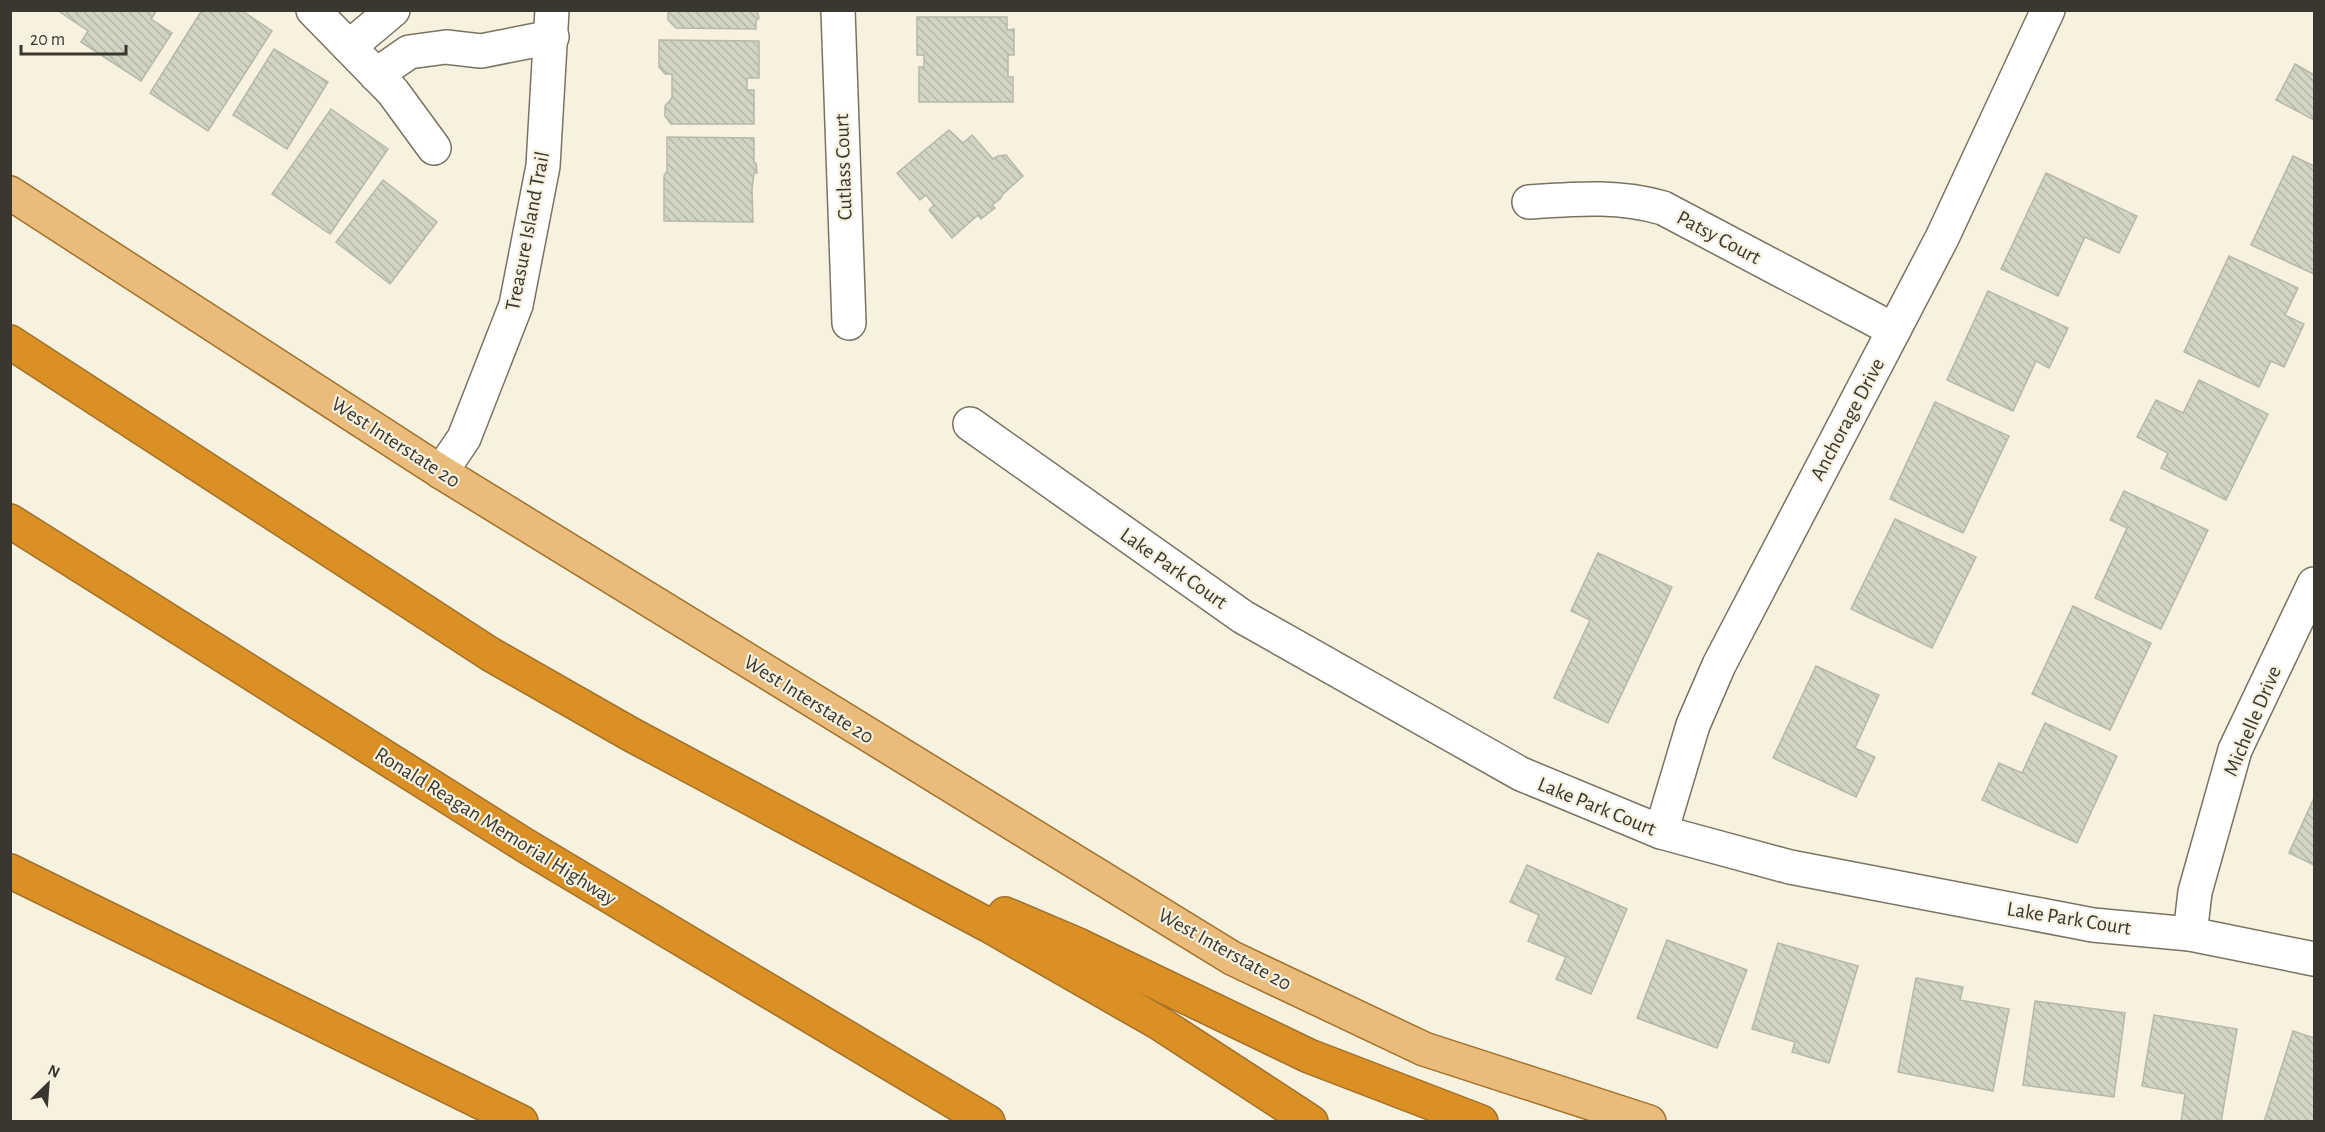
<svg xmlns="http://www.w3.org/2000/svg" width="2325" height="1132" viewBox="0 0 2325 1132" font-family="'Alegreya Sans',sans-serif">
	<defs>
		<pattern id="building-back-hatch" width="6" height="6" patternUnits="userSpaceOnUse" patternTransform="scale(1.5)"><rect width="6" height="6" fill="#d2d5c3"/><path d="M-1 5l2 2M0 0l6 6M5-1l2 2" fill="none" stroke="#b5b7a8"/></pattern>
	</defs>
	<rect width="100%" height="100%" fill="#f7f1df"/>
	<g fill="url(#building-back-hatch)" stroke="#b6b9a7" stroke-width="1.5">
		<polygon points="57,10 157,10 151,19 172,33 141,81 81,42 88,31"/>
		<polygon points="202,10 241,10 272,31 208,131 150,93"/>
		<polygon points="757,10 759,18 756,21 756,29 676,28 668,20 668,11 656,10"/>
		<polygon points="917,17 1007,17 1007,30 1014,29 1014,55 1008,55 1008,77 1013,77 1013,102 919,102 919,67 924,67 924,55 917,55"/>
		<polygon points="659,40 759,41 759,78 747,78 747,90 754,90 754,124 671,124 665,116 665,106 672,98 672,74 665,74 659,67"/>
		<polygon points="274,49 328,82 287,149 233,115"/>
		<polygon points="2295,64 2314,75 2314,120 2276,100"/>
		<polygon points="331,109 388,149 330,234 272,194"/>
		<polygon points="949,130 963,143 972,135 993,159 998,156 1006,155 1023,176 1003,194 1000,199 992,205 995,208 981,219 978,215 952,238 929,210 934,205 926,195 920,200 897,173"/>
		<polygon points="667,137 754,138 754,163 756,163 757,173 754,173 752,189 753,222 664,221 664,176 667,171"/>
		<polygon points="2293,156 2314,166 2314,274 2251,245"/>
		<polygon points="2046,173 2137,216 2119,253 2085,237 2058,296 2001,269"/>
		<polygon points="383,180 437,222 390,284 336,242"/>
		<polygon points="2229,256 2298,288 2285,315 2304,324 2284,367 2271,361 2259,387 2184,352"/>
		<polygon points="1988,291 2068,328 2049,368 2036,361 2013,411 1947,380"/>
		<polygon points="2199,380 2268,414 2226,500 2161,468 2168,453 2137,437 2156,400 2183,413"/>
		<polygon points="1935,402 2009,436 1963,533 1890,499"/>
		<polygon points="2124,491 2208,530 2161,629 2095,598 2127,528 2110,520"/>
		<polygon points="1895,519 1976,557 1932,648 1851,609"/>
		<polygon points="1598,553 1672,587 1608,723 1554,698 1590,620 1571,611"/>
		<polygon points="2073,606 2151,643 2110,730 2032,694"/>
		<polygon points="1816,666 1879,695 1855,748 1875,757 1856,797 1773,758"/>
		<polygon points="2045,723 2117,756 2077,843 1982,800 1999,763 2022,773"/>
		<polygon points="2314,798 2314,865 2289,853"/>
		<polygon points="1527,865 1627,909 1591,994 1556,979 1566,957 1528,941 1539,915 1510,902"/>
		<polygon points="1667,940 1747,970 1717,1048 1637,1018"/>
		<polygon points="1778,943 1858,966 1829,1063 1792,1052 1795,1042 1752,1029"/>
		<polygon points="1916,978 1963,987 1960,1000 2009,1009 1993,1091 1898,1072"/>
		<polygon points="2035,1001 2125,1013 2114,1097 2023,1085"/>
		<polygon points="2154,1015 2237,1029 2221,1122 2181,1122 2185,1094 2142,1086"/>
		<polygon points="2293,1031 2314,1038 2314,1122 2264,1122"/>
	</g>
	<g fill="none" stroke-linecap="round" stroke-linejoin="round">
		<g stroke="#797363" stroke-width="36">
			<g id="minor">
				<polyline points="313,10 393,92 434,148"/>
				<polyline points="838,10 849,323"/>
				<polyline points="349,47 393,10"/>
				<polyline points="376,75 409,52 446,47 481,51 552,37"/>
				<path d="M1529 202C1576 199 1617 195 1663 208L1894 330"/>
				<polyline points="970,424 1243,617 1521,774 1661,832 1790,867 2093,925 2190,934 2314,959"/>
				<polyline points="441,472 464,438 516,305 543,166 552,10"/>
				<polyline points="1661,832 1693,725 1719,665 1942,238 2048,10"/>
				<polyline points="2190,934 2195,892 2235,750 2314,584"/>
			</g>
		</g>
		<g stroke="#a27129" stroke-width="36">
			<polyline id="major" points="10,193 441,472 1232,958 1424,1049 1649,1122"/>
		</g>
		<g stroke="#a27129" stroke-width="36">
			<g id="highway">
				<polyline points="10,342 490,654 632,735 988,925 1159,1023 1311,1122"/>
				<polyline points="10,521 526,846 988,1122"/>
				<polyline points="10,871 521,1122"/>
				<polyline points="1005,914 1076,944 1309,1056 1481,1122"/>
			</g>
		</g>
		<use href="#minor" stroke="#fff" stroke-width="33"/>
		<use href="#major" stroke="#e9bc7c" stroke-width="33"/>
		<use href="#highway" stroke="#db9025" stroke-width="33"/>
	</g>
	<g text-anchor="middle" stroke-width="4.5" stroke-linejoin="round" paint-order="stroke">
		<g font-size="21" fill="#393730" stroke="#f7f1df">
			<text transform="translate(843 167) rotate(-92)" y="7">Cutlass Court</text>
			<text transform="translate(527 231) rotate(-79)" y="7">Treasure Island Trail</text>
			<text transform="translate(1719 237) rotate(28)" y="7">Patsy Court</text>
			<text transform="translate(1847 419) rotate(-62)" y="7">Anchorage Drive</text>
			<text transform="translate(396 442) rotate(33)" y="7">West Interstate 20</text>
			<text transform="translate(1174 568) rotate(35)" y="7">Lake Park Court</text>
			<text transform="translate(809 699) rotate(32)" y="7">West Interstate 20</text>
			<text transform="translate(2252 721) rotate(-67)" y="7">Michelle Drive</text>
			<text transform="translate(1597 806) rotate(22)" y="7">Lake Park Court</text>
			<text transform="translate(496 826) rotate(32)" y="7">Ronald Reagan Memorial Highway</text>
			<text transform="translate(2069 918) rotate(9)" y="7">Lake Park Court</text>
			<text transform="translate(1225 949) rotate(29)" y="7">West Interstate 20</text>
		</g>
	</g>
	<rect width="2325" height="1132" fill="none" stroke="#393730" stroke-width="24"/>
	<g transform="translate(48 1084) rotate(25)" stroke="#f7f1df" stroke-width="4.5" paint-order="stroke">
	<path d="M0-4.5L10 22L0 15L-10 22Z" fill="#393730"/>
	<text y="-9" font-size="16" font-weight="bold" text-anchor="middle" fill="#393730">N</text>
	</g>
	<path d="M21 45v9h105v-9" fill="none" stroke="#393730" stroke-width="3"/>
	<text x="30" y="45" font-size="18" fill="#393730" stroke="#f7f1df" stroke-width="4.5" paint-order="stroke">20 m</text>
</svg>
